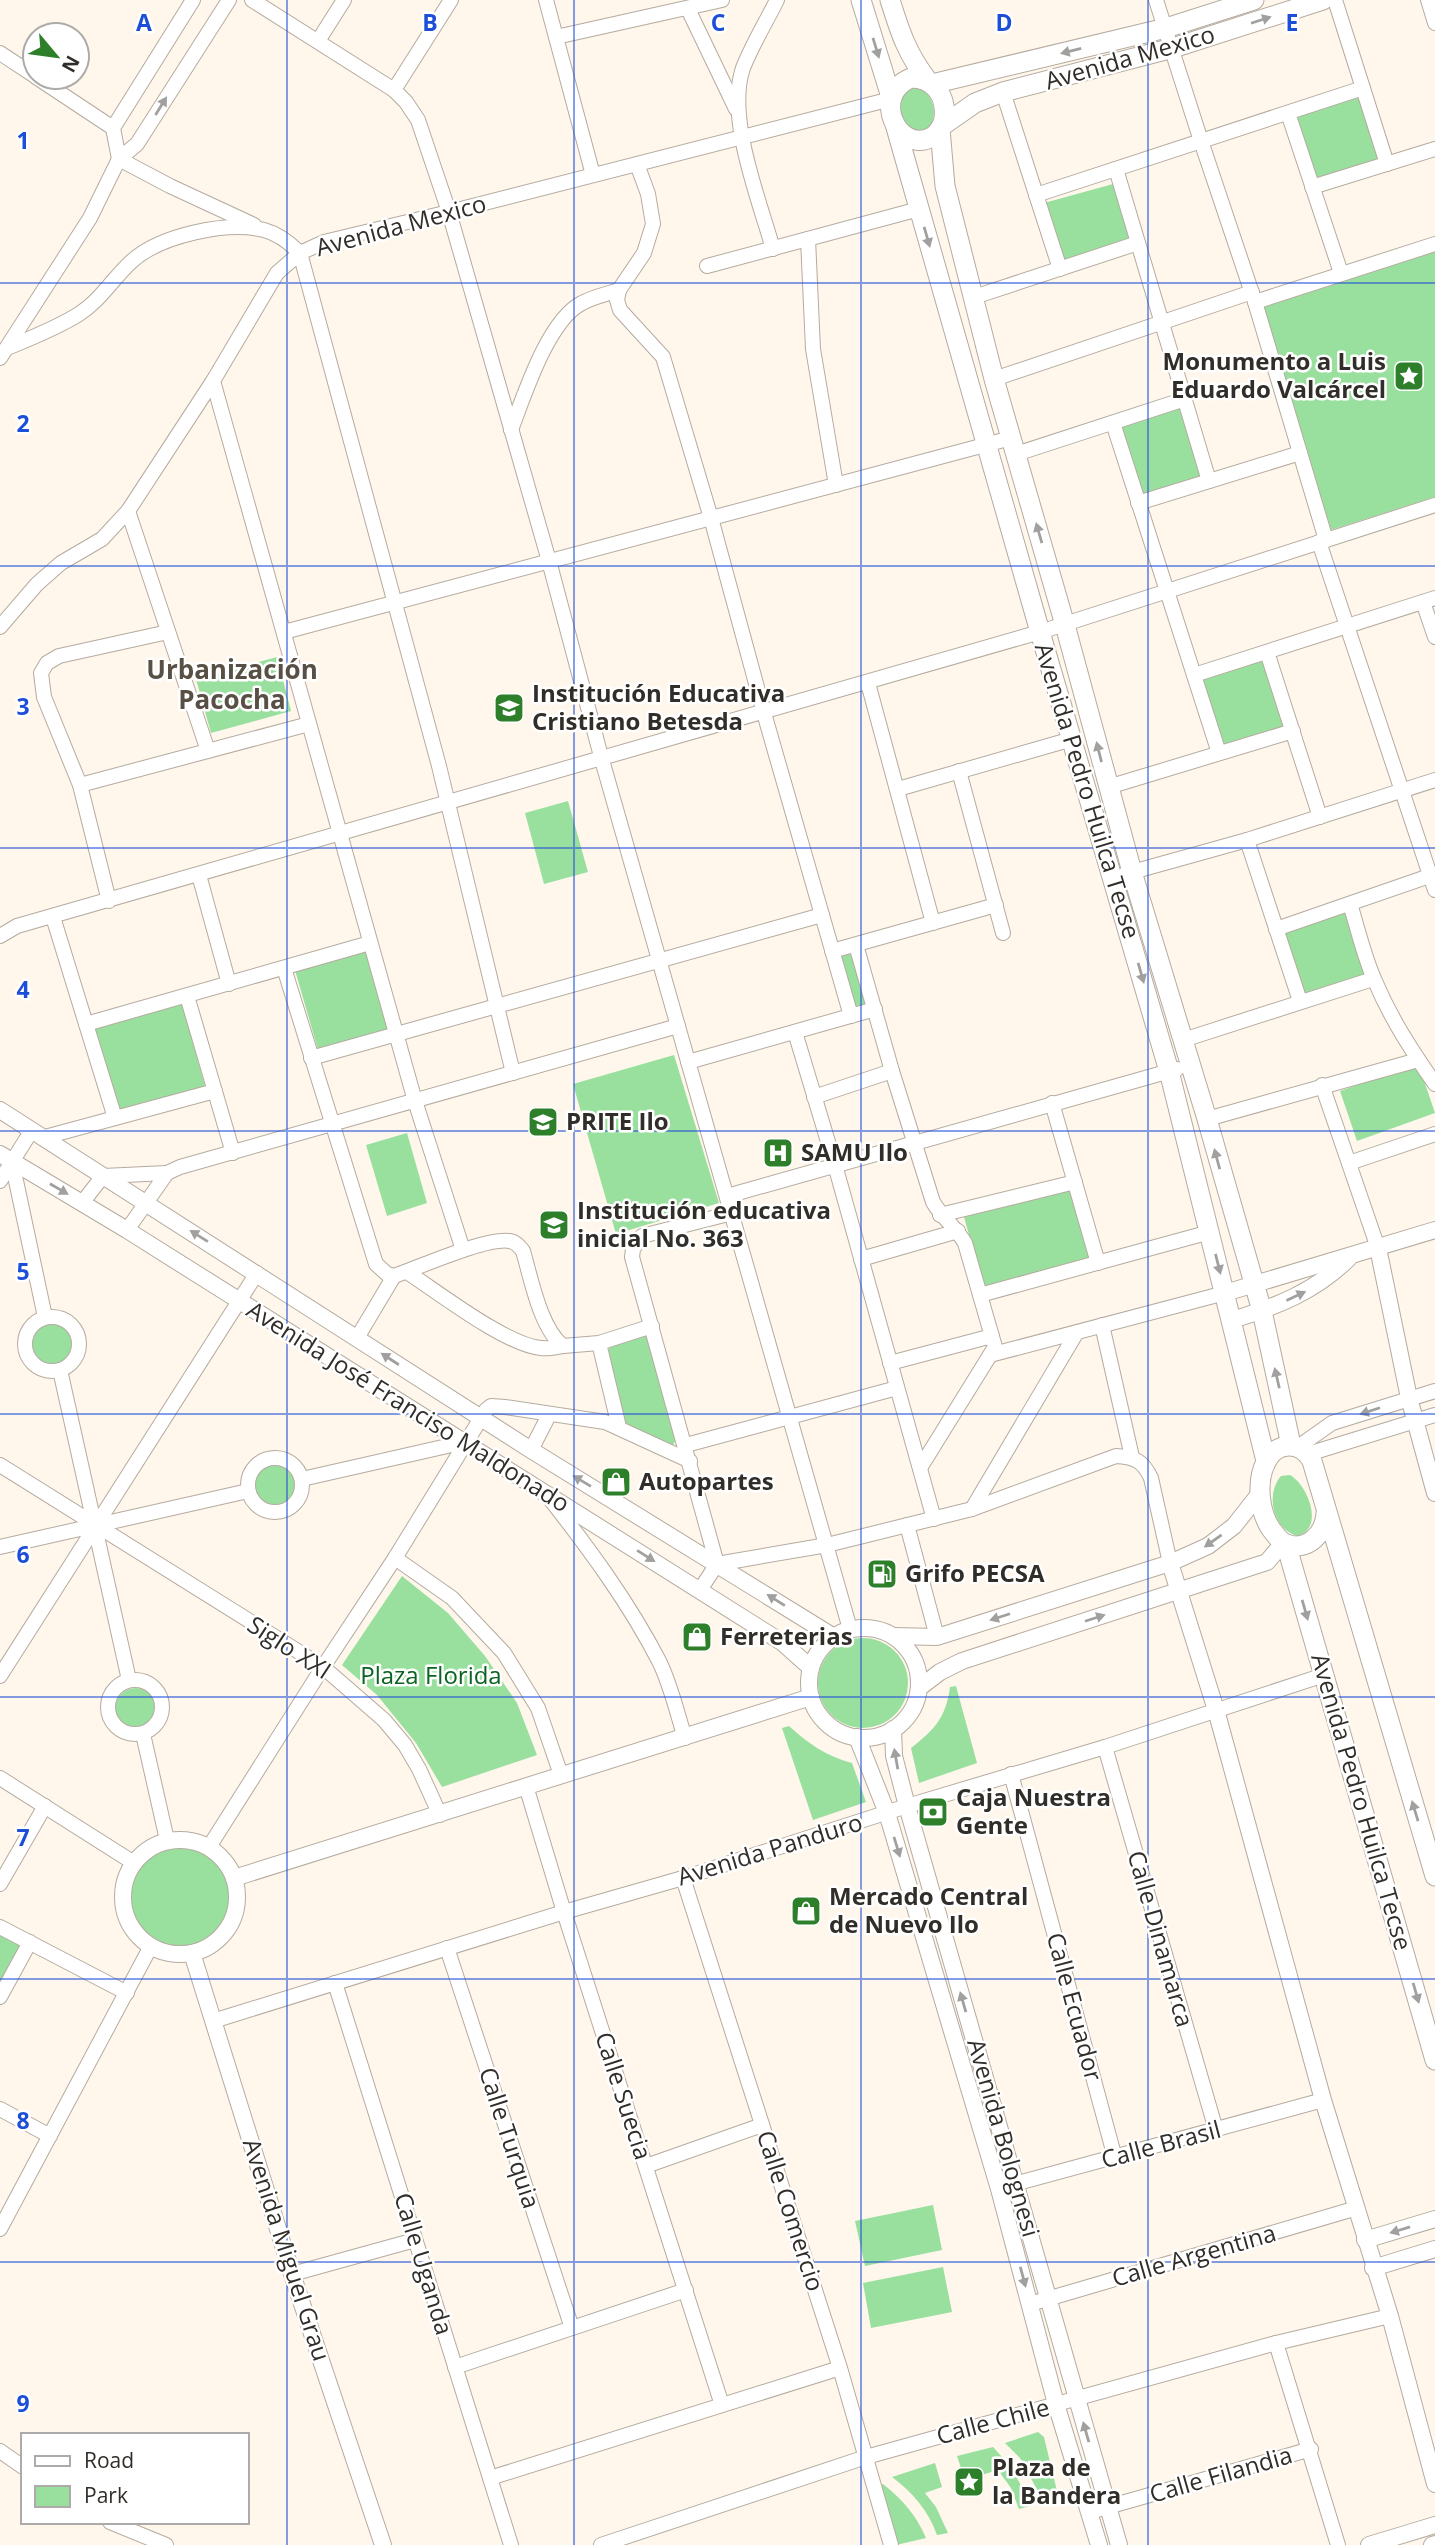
<svg xmlns="http://www.w3.org/2000/svg" width="1435" height="2545" viewBox="0 0 1435 2545" font-family="'Open Sans',sans-serif">
	<rect width="100%" height="100%" fill="#fff6ec"/>
	<g fill="#99e09f">
		<path d="M907 87 924 89C937 106 936 114 928 134L907 128 901 117 900 95Z"/>
		<polygon points="1359,94 1382,160 1314,182 1294,116"/>
		<polygon points="1113,184 1132,241 1064,263 1044,203"/>
		<polygon points="1435,252 1435,497 1331,530 1264,307"/>
		<polygon points="1179,405 1204,478 1140,498 1117,425"/>
		<polygon points="277,657 291,711 211,733 196,679"/>
		<polygon points="1264,657 1286,727 1223,747 1200,677"/>
		<polygon points="568,801 588,872 544,884 525,813"/>
		<polygon points="1347,909 1368,977 1303,997 1281,932"/>
		<polygon points="365,950 388,1031 318,1050 295,970"/>
		<polygon points="849,952 854,954 866,999 865,1006 856,1007 852,1004 840,957 843,953"/>
		<polygon points="182,1004 205,1086 119,1110 93,1027"/>
		<polygon points="674,1055 719,1203 616,1234 573,1084"/>
		<polygon points="1418,1063 1435,1113 1357,1141 1340,1091"/>
		<polygon points="407,1133 427,1203 387,1216 366,1145"/>
		<polygon points="1071,1189 1091,1257 984,1288 964,1217"/>
		<circle cx="52" cy="1345" r="21"/>
		<polygon points="647,1334 676,1438 671,1451 623,1421 608,1350 613,1343"/>
		<circle cx="275" cy="1484" r="21"/>
		<path d="M1290 1475C1308 1485 1325 1529 1297 1536 1273 1529 1265 1494 1281 1476Z"/>
		<polygon points="402,1576 448,1613 485,1656 517,1703 537,1755 442,1787 416,1743 377,1695 342,1665"/>
		<circle cx="863" cy="1683" r="45"/>
		<path d="M956 1686 977 1763 919 1783 911 1748C934 1730 946 1718 950 1687Z"/>
		<circle cx="136" cy="1709" r="21"/>
		<path d="M789 1726C809 1744 826 1756 852 1763L866 1802 813 1820 782 1728Z"/>
		<circle cx="180" cy="1897" r="50"/>
		<polygon points="0,1935 20,1946 0,1982"/>
		<polygon points="933,2205 942,2250 865,2266 855,2221"/>
		<polygon points="943,2267 952,2312 871,2328 863,2283"/>
		<polygon points="1038,2432 1044,2437 1057,2491 1041,2497 1020,2458 1005,2443"/>
		<path d="M993 2447C1011 2466 1021 2482 1030 2506L1019 2509 1011 2488 998 2470 965 2480 957 2456Z"/>
		<path d="M935 2463 942 2487 925 2493 936 2507 948 2533 937 2535C928 2510 913 2493 892 2477Z"/>
		<path d="M883 2484C903 2500 916 2515 926 2538L896 2545 878 2486Z"/>
	</g>
	<g fill="none" stroke-linecap="round" stroke-linejoin="round">
		<g stroke="#b5ab9f" stroke-width="16">
			<g id="minor">
				<polyline points="193,0 113,128 119,159 170,186 254,225"/>
				<polyline points="252,0 394,90 406,102 418,120 449,212 549,561 602,760 850,1629"/>
				<polyline points="546,0 593,175"/>
				<polyline points="1156,0 1201,141 1255,302 1326,540"/>
				<polyline points="1335,0 1387,164"/>
				<polyline points="1428,0 1435,23"/>
				<polyline points="688,9 736,109"/>
				<polyline points="556,37 722,0"/>
				<polyline points="318,41 344,0"/>
				<polyline points="0,53 35,76"/>
				<polyline points="36,77 113,128"/>
				<polyline points="394,90 451,0"/>
				<polyline points="1003,92 1060,269"/>
				<polyline points="1288,113 1341,273"/>
				<polyline points="637,164 648,194 653,224 644,253 619,290 617,300 620,310 663,357 711,518 764,713 851,1016"/>
				<polyline points="1116,169 1209,481"/>
				<polyline points="1312,187 1435,149"/>
				<polyline points="1036,195 1363,88"/>
				<polyline points="808,239 813,349 836,485"/>
				<path d="M773 249C759 199 726 117 743 68 752 45 766 22 777 0"/>
				<polyline points="707,266 919,209"/>
				<polyline points="974,297 1138,243"/>
				<polyline points="1255,302 1435,244"/>
				<path d="M7 348C31 338 57 328 79 314 101 300 113 278 132 261 161 235 227 221 264 230 279 234 290 243 300 253L439 766 513 1073"/>
				<polyline points="0,358 90,218 119,159 137,144 229,0"/>
				<polyline points="994,379 1252,292"/>
				<polyline points="213,381 415,1101 463,1250"/>
				<polyline points="1113,423 1219,753"/>
				<path d="M511 430C524 396 548 320 582 303 593 297 607 294 619 290"/>
				<polyline points="1016,454 1185,399"/>
				<polyline points="1138,503 1300,453"/>
				<polyline points="128,511 208,751"/>
				<polyline points="1319,542 1435,890"/>
				<polyline points="1423,602 1435,637"/>
				<polyline points="0,627 37,584 61,563 102,539 128,511 213,381 277,273 300,253 324,242 449,212 891,99"/>
				<polyline points="284,632 1011,438"/>
				<polyline points="1267,652 1320,817"/>
				<polyline points="1194,675 1435,598"/>
				<polyline points="868,683 933,923"/>
				<polyline points="959,771 1003,933"/>
				<polyline points="80,785 309,724"/>
				<polyline points="1108,787 1293,731"/>
				<polyline points="898,789 1072,739"/>
				<polyline points="1247,840 1300,1001"/>
				<polyline points="1125,874 1247,840 1435,780"/>
				<polyline points="199,875 229,984"/>
				<polyline points="109,901 80,785 44,697 41,673 47,663 59,656 168,632"/>
				<path d="M1350 904C1358 929 1364 957 1375 981 1391 1019 1412 1051 1435 1084"/>
				<polyline points="53,917 115,1118"/>
				<polyline points="1276,929 1435,874"/>
				<polyline points="0,936 17,926 1040,632 1435,505"/>
				<path d="M856 945 892 1071 933 1202C942 1218 956 1227 965 1243L995 1347 920 1468"/>
				<polyline points="832,951 996,905"/>
				<path d="M284 968 376 1264 387 1274 394 1276C420 1267 486 1237 510 1241 516 1242 519 1246 523 1251 531 1278 540 1328 563 1346L599 1343 652 1326"/>
				<polyline points="187,996 233,1153"/>
				<polyline points="86,1024 370,943"/>
				<polyline points="795,1032 835,1165 934,1519"/>
				<polyline points="1183,1040 1373,979"/>
				<polyline points="311,1058 822,915"/>
				<polyline points="688,1062 875,1009"/>
				<polyline points="1322,1085 1378,1248"/>
				<polyline points="814,1097 892,1071"/>
				<polyline points="1052,1103 1098,1263"/>
				<polyline points="1207,1119 1418,1060"/>
				<polyline points="45,1137 215,1091"/>
				<polyline points="12,1162 45,1317"/>
				<polyline points="1349,1163 1435,1134"/>
				<polyline points="0,1181 32,1130"/>
				<polyline points="727,1196 1177,1069"/>
				<polyline points="82,1203 103,1176 167,1173"/>
				<polyline points="940,1215 1075,1182"/>
				<polyline points="127,1230 167,1173 180,1167 678,1026"/>
				<polyline points="861,1259 958,1231"/>
				<path d="M407 1272C438 1292 506 1345 541 1348 548 1349 556 1347 563 1346"/>
				<polyline points="980,1295 1210,1232"/>
				<circle cx="52" cy="1344" r="27"/>
				<polyline points="1102,1325 1132,1457"/>
				<polyline points="357,1338 394,1276"/>
				<polyline points="599,1343 619,1427"/>
				<polyline points="990,1355 1225,1293"/>
				<polyline points="890,1363 992,1336"/>
				<polyline points="60,1370 129,1680"/>
				<polyline points="686,1445 897,1388"/>
				<polyline points="1298,1447 1332,1423 1435,1391"/>
				<polyline points="531,1450 549,1415"/>
				<polyline points="1308,1454 1435,1415"/>
				<circle cx="275" cy="1485" r="27"/>
				<polyline points="0,1465 323,1667 384,1720 405,1745 419,1769 440,1815"/>
				<polyline points="302,1479 465,1442"/>
				<path d="M550 1499C590 1550 629 1603 659 1661 671 1685 677 1713 685 1738"/>
				<polyline points="972,1509 1077,1332"/>
				<polyline points="907,1525 937,1637"/>
				<polyline points="0,1547 248,1491"/>
				<polyline points="395,1558 452,1598 504,1653 538,1708 561,1775"/>
				<polyline points="717,1564 632,1257 633,1249 642,1236 732,1213"/>
				<path d="M700 1590 717 1564 827 1545 972 1509 1116 1456C1135 1457 1143 1461 1151 1478L1170 1563"/>
				<polyline points="0,1676 257,1273"/>
				<circle cx="135" cy="1707" r="27"/>
				<polyline points="143,1734 167,1840"/>
				<polyline points="1105,1747 1216,2130"/>
				<polyline points="1011,1774 1115,2158"/>
				<polyline points="0,1778 134,1863"/>
				<polyline points="526,1786 564,1912 722,2405"/>
				<polyline points="209,1847 323,1667 395,1558 486,1410 491,1406 505,1407 605,1422 690,1461"/>
				<polyline points="683,1878 840,2368 891,2545"/>
				<polyline points="0,1884 45,1806"/>
				<polyline points="0,1927 127,1993"/>
				<polyline points="447,1948 572,2328"/>
				<polyline points="335,1983 511,2545"/>
				<polyline points="0,1997 30,1942"/>
				<polyline points="213,2021 564,1912 683,1878 907,1806 1105,1747 1324,1675"/>
				<polyline points="0,2109 50,2136"/>
				<polyline points="646,2166 762,2125"/>
				<polyline points="1007,2186 1323,2100"/>
				<polyline points="0,2229 151,1946"/>
				<polyline points="292,2274 415,2240"/>
				<polyline points="1030,2304 1357,2208"/>
				<polyline points="1276,2343 1338,2545"/>
				<polyline points="455,2367 686,2290"/>
				<polyline points="0,2451 23,2467"/>
				<polyline points="490,2478 840,2368"/>
				<polyline points="1090,2512 1311,2449"/>
				<polyline points="110,2522 166,2545"/>
				<polyline points="601,2545 866,2457 1276,2343 1390,2316"/>
			</g>
		</g>
		<g stroke="#b5ab9f" stroke-width="18">
			<g id="tertiary">
				<polyline points="0,1110 531,1450 834,1637"/>
				<polyline points="0,1154 127,1230 783,1643 811,1668"/>
				<polyline points="1378,1248 1409,1398 1435,1493"/>
				<polyline points="1225,1293 1435,1230"/>
				<path d="M1232 1320C1276 1307 1316 1291 1349 1258"/>
				<polyline points="1170,1563 1216,1710 1323,2100 1390,2316 1435,2484"/>
				<circle cx="864" cy="1683" r="55"/>
				<polyline points="893,1636 937,1637 1170,1563 1208,1546 1234,1526 1260,1493"/>
				<polyline points="919,1688 940,1672 962,1661 1267,1562 1283,1543"/>
				<polyline points="893,1729 894,1756 907,1806 1119,2545"/>
				<polyline points="857,1737 887,1813 999,2189 1056,2404 1099,2545"/>
				<circle cx="180" cy="1897" r="57"/>
				<polyline points="234,1878 811,1697"/>
				<polyline points="192,1953 292,2274 383,2545"/>
				<polyline points="1365,2240 1435,2219"/>
				<polyline points="1373,2268 1435,2249"/>
				<polyline points="1369,2545 1435,2525"/>
				<polyline points="1432,2545 1435,2544"/>
			</g>
		</g>
		<g stroke="#b5ab9f" stroke-width="21">
			<g id="secondary">
				<polyline points="861,0 891,97"/>
				<path d="M890 0C900 32 907 54 928 81"/>
				<path d="M911 78C934 78 947 96 944 119 942 127 938 133 932 137 898 155 870 95 911 78Z"/>
				<polyline points="932,84 1166,28 1254,0"/>
				<polyline points="895,124 1040,632 1169,1071 1266,1461"/>
				<polyline points="942,126 975,103 1003,92 1173,48 1323,0"/>
				<polyline points="940,129 945,186 994,379 1065,625 1132,872 1207,1119 1262,1311 1291,1445"/>
				<path d="M1326 1513C1325 1533 1308 1552 1286 1544 1280 1542 1275 1534 1271 1529 1259 1511 1256 1481 1266 1462 1276 1441 1301 1441 1312 1461L1435 1876"/>
				<polyline points="1286,1544 1435,2060"/>
			</g>
		</g>
		<use href="#minor" stroke="#fff" stroke-width="14"/>
		<use href="#tertiary" stroke="#fff" stroke-width="16"/>
		<use href="#secondary" stroke="#fff" stroke-width="19"/>
	</g>
	<defs><path id="oneway-solid" d="M-6-.8H1V-3.2L6.5 0L1 3.2V.8H-6Z" transform="scale(1.75)"/></defs>
	<g fill="#a2a09f">
		<use href="#oneway-solid" transform="translate(1261 20) rotate(-18)"/>
		<use href="#oneway-solid" transform="translate(876 48) rotate(73)"/>
		<use href="#oneway-solid" transform="translate(1071 51) rotate(166)"/>
		<use href="#oneway-solid" transform="translate(161 106) rotate(-58)"/>
		<use href="#oneway-solid" transform="translate(927 237) rotate(74)"/>
		<use href="#oneway-solid" transform="translate(1039 533) rotate(-106)"/>
		<use href="#oneway-solid" transform="translate(1099 752) rotate(-104)"/>
		<use href="#oneway-solid" transform="translate(1141 973) rotate(74)"/>
		<use href="#oneway-solid" transform="translate(1217 1159) rotate(-105)"/>
		<use href="#oneway-solid" transform="translate(59 1189) rotate(30)"/>
		<use href="#oneway-solid" transform="translate(199 1236) rotate(-148)"/>
		<use href="#oneway-solid" transform="translate(1218 1264) rotate(76)"/>
		<use href="#oneway-solid" transform="translate(1296 1296) rotate(-25)"/>
		<use href="#oneway-solid" transform="translate(390 1359) rotate(-147)"/>
		<use href="#oneway-solid" transform="translate(1277 1378) rotate(-103)"/>
		<use href="#oneway-solid" transform="translate(1370 1411) rotate(162)"/>
		<use href="#oneway-solid" transform="translate(582 1481) rotate(-149)"/>
		<use href="#oneway-solid" transform="translate(1213 1541) rotate(145)"/>
		<use href="#oneway-solid" transform="translate(646 1556) rotate(32)"/>
		<use href="#oneway-solid" transform="translate(776 1600) rotate(-148)"/>
		<use href="#oneway-solid" transform="translate(1305 1610) rotate(74)"/>
		<use href="#oneway-solid" transform="translate(1000 1617) rotate(162)"/>
		<use href="#oneway-solid" transform="translate(1095 1618) rotate(-18)"/>
		<use href="#oneway-solid" transform="translate(896 1759) rotate(-100)"/>
		<use href="#oneway-solid" transform="translate(1415 1811) rotate(-107)"/>
		<use href="#oneway-solid" transform="translate(897 1847) rotate(73)"/>
		<use href="#oneway-solid" transform="translate(1416 1993) rotate(74)"/>
		<use href="#oneway-solid" transform="translate(963 2002) rotate(-106)"/>
		<use href="#oneway-solid" transform="translate(1400 2230) rotate(163)"/>
		<use href="#oneway-solid" transform="translate(1023 2277) rotate(75)"/>
		<use href="#oneway-solid" transform="translate(1086 2432) rotate(-106)"/>
	</g>
	<path fill="none" stroke="#1d4ed8" stroke-width="2" stroke-opacity="0.55" d="M287 0V2545M574 0V2545M861 0V2545M1148 0V2545M0 283H1435M0 566H1435M0 848H1435M0 1131H1435M0 1414H1435M0 1697H1435M0 1979H1435M0 2262H1435"/>
	<defs>
		<g id="sight-square" transform="scale(1.575)"><rect x="-9" y="-9" width="18" height="18" rx="4" fill="#2d7f2a" stroke="#fff"/><path d="M0-6L1.8-2.2L6-1.7L2.9 1.2L3.7 5.4L0 3.3L-3.7 5.4L-2.9 1.2L-6-1.7L-1.8-2.2Z" fill="#fff"/></g>
		<g id="school-square" transform="scale(1.575)"><rect x="-9" y="-9" width="18" height="18" rx="4" fill="#2d7f2a" stroke="#fff"/><path d="M0-5L7-2L0 1L-7-2ZM-4 1L0 2.5L4 1V4Q0 6-4 4Z" fill="#fff"/></g>
		<g id="hospital-square" transform="scale(1.575)"><rect x="-9" y="-9" width="18" height="18" rx="4" fill="#2d7f2a" stroke="#fff"/><path d="M-5-5h3v3.5h4V-5h3V5h-3V1.5h-4V5h-3Z" fill="#fff"/></g>
		<g id="shop-square" transform="scale(1.575)"><rect x="-9" y="-9" width="18" height="18" rx="4" fill="#2d7f2a" stroke="#fff"/><path d="M-5-2.5h2.3a2.7 3.5 0 0 1 5.4 0H5L5.5 6h-11ZM-1.5-2.5h3a1.5 2.3 0 0 0-3 0Z" fill="#fff"/></g>
		<g id="fuel-square" transform="scale(1.575)"><rect x="-9" y="-9" width="18" height="18" rx="4" fill="#2d7f2a" stroke="#fff"/><path d="M-5.5-6h7V0h2V4h1.3V-2.5L3-4.5l.8-.8L6-3V5H2.5V1h-1V6h-7ZM-4.2-4.7v3.2H.2V-4.7Z" fill="#fff"/></g>
		<g id="bank-square" transform="scale(1.575)"><rect x="-9" y="-9" width="18" height="18" rx="4" fill="#2d7f2a" stroke="#fff"/><path d="M-6-4H6V4H-6ZM0-2.3a2.3 2.3 0 1 0 0 4.6a2.3 2.3 0 1 0 0-4.6Z" fill="#fff"/></g>
	</defs>
	<g fill-rule="evenodd">
		<use href="#sight-square" x="1409" y="376"/>
		<use href="#school-square" x="509" y="708"/>
		<use href="#school-square" x="543" y="1122"/>
		<use href="#hospital-square" x="778" y="1153"/>
		<use href="#school-square" x="554" y="1225"/>
		<use href="#shop-square" x="616" y="1482"/>
		<use href="#fuel-square" x="882" y="1574"/>
		<use href="#shop-square" x="697" y="1637"/>
		<use href="#bank-square" x="933" y="1812"/>
		<use href="#shop-square" x="806" y="1911"/>
		<use href="#sight-square" x="969" y="2482"/>
	</g>
	<g text-anchor="middle" stroke-width="5" stroke-linejoin="round" paint-order="stroke">
		<g font-size="24" fill="#312d29" stroke="#fff">
			<text transform="translate(1130 58) rotate(-16)" y="8">Avenida Mexico</text>
			<text transform="translate(401 226) rotate(-15)" y="8">Avenida Mexico</text>
			<text transform="translate(1087 791) rotate(73)" y="8">Avenida Pedro Huilca Tecse</text>
			<text transform="translate(408 1407) rotate(32)" y="8">Avenida José Franciso Maldonado</text>
			<text transform="translate(289 1648) rotate(33)" y="8">Siglo XXI</text>
			<text transform="translate(1361 1802) rotate(74)" y="8">Avenida Pedro Huilca Tecse</text>
			<text transform="translate(770 1850) rotate(-17)" y="8">Avenida Panduro</text>
			<text transform="translate(1160 1939) rotate(74)" y="8">Calle Dinamarca</text>
			<text transform="translate(1074 2007) rotate(75)" y="8">Calle Ecuador</text>
			<text transform="translate(623 2096) rotate(72)" y="8">Calle Suecia</text>
			<text transform="translate(509 2138) rotate(72)" y="8">Calle Turquia</text>
			<text transform="translate(1003 2138) rotate(74)" y="8">Avenida Bolognesi</text>
			<text transform="translate(1161 2145) rotate(-15)" y="8">Calle Brasil</text>
			<text transform="translate(790 2211) rotate(72)" y="8">Calle Comercio</text>
			<text transform="translate(286 2250) rotate(72)" y="8">Avenida Miguel Grau</text>
			<text transform="translate(1194 2256) rotate(-16)" y="8">Calle Argentina</text>
			<text transform="translate(423 2264) rotate(73)" y="8">Calle Uganda</text>
			<text transform="translate(993 2422) rotate(-15)" y="8">Calle Chile</text>
			<text transform="translate(1221 2475) rotate(-16)" y="8">Calle Filandia</text>
		</g>
		<g font-size="24" font-weight="bold" fill="#312d29" stroke="#fff" text-anchor="start">
			<text x="1386" y="370" text-anchor="end">Monumento a Luis<tspan x="1386" dy="28">Eduardo Valcárcel</tspan></text>
			<text x="532" y="702">Institución Educativa<tspan x="532" dy="28">Cristiano Betesda</tspan></text>
			<text x="566" y="1130">PRITE Ilo</text>
			<text x="801" y="1161">SAMU Ilo</text>
			<text x="577" y="1219">Institución educativa<tspan x="577" dy="28">inicial No. 363</tspan></text>
			<text x="639" y="1490">Autopartes</text>
			<text x="905" y="1582">Grifo PECSA</text>
			<text x="720" y="1645">Ferreterias</text>
			<text x="956" y="1806">Caja Nuestra<tspan x="956" dy="28">Gente</tspan></text>
			<text x="829" y="1905">Mercado Central<tspan x="829" dy="28">de Nuevo Ilo</tspan></text>
			<text x="992" y="2476">Plaza de<tspan x="992" dy="28">la Bandera</tspan></text>
		</g>
		<g font-size="24" fill="#0a6320" stroke="#fff">
			<text x="431" y="1684">Plaza Florida</text>
		</g>
		<g font-size="26" font-weight="bold" fill="#584f45" stroke="#fff">
			<text x="232" y="679">Urbanización<tspan x="232" dy="30">Pacocha</tspan></text>
		</g>
	</g>
	<g font-size="23" text-anchor="middle" font-weight="bold" fill="#1d4ed8" stroke="#fff" stroke-width="5" stroke-linejoin="round" paint-order="stroke">
		<text x="144" y="31">A</text>
		<text x="430" y="31">B</text>
		<text x="718" y="31">C</text>
		<text x="1004" y="31">D</text>
		<text x="1292" y="31">E</text>
		<text x="23" y="149">1</text>
		<text x="23" y="432">2</text>
		<text x="23" y="715">3</text>
		<text x="23" y="998">4</text>
		<text x="23" y="1280">5</text>
		<text x="23" y="1563">6</text>
		<text x="23" y="1846">7</text>
		<text x="23" y="2129">8</text>
		<text x="23" y="2412">9</text>
	</g>
	<rect x="21" y="2433" width="228" height="91" fill="#ffffff" stroke="#adaba9" stroke-width="2"/>
	<rect x="35" y="2456" width="35" height="10" fill="#ffffff" stroke="#adaba9" stroke-width="2"/>
	<text x="84" y="2468" font-size="21" fill="#312d29">Road</text>
	<rect x="35" y="2486" width="35" height="21" fill="#99e09f" stroke="#adaba9" stroke-width="2"/>
	<text x="84" y="2503" font-size="21" fill="#312d29">Park</text>
	<g transform="translate(56 56) rotate(119)"><circle r="33" fill="#ffffff" stroke="#adaba9" stroke-width="2"/>
	<path d="M0-5L12 26L0 18L-12 26Z" fill="#2d7f2a"/>
	<text y="-10" font-size="19" font-weight="bold" text-anchor="middle" fill="#312d29">N</text>
	</g>
</svg>
